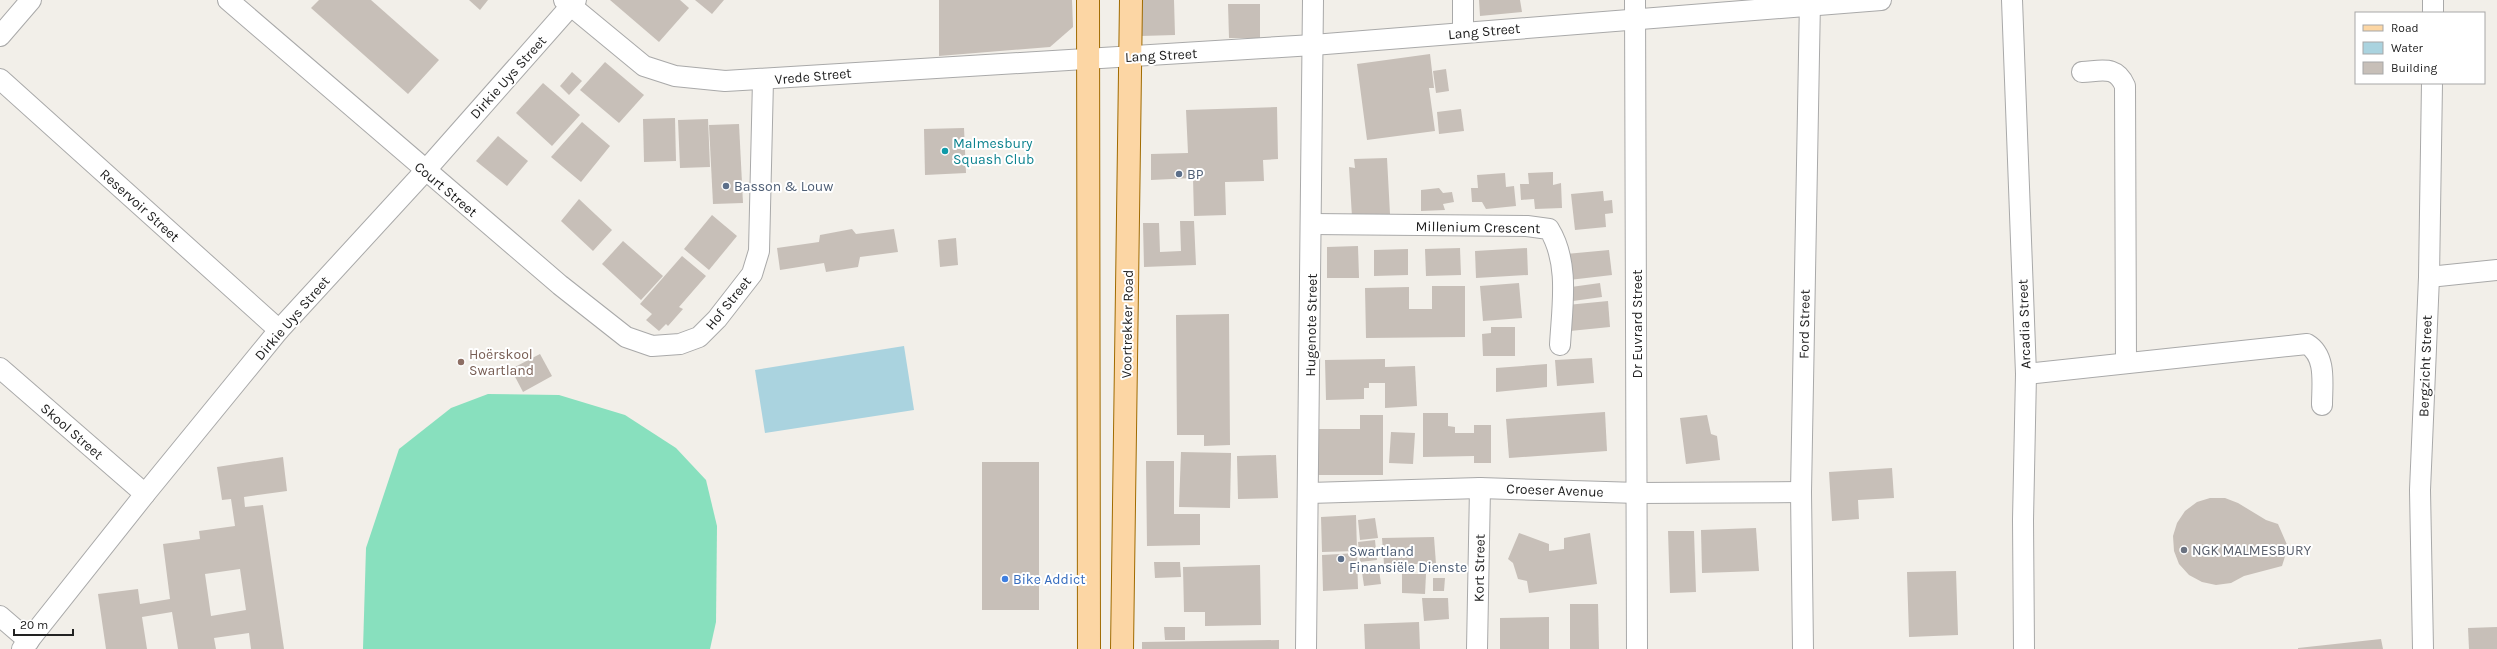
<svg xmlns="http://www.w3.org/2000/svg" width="2497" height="649" viewBox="0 0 2497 649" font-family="Karla,sans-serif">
	<rect width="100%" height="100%" fill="#f2efe9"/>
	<polygon fill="#88e0be" points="488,394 559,395 625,415 676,448 706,480 717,526 716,622 710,649 363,649 366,548 399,449 451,408"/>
	<polygon fill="#aad3df" points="904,346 914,410 765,433 755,370"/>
	<g fill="#c7bfb8" fill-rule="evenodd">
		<polygon points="319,0 371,0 439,60 408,94 311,8"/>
		<polygon points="469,0 488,0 480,10"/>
		<polygon points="610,0 680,0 689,8 659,42"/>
		<polygon points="695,0 724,0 712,14"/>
		<polygon points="939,0 1072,0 1073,27 1050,47 939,56"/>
		<polygon points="1140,0 1174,0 1175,35 1141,36"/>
		<polygon points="1479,0 1520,0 1522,12 1480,16"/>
		<polygon points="1228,4 1260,4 1260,38 1229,38"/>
		<polygon points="1430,54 1434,88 1429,88 1435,131 1367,140 1357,64"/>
		<polygon points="605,62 644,95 619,123 580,90"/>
		<polygon points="1446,69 1449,91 1436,93 1433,71"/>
		<polygon points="572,72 582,81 569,95 560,86"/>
		<polygon points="543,83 580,115 552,146 516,113"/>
		<polygon points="1277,107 1278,159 1263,160 1264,181 1225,182 1226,215 1194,216 1193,178 1151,180 1151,154 1188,153 1186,110"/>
		<polygon points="1461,109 1464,131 1439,134 1437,112"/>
		<polygon points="675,118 676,161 644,162 643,119"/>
		<polygon points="708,119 710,167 680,168 678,120"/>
		<polygon points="582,122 610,146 581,182 551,157"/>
		<polygon points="739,124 743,203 713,204 709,125"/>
		<polygon points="964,128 966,173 925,175 924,129"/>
		<polygon points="498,136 528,161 507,186 476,161"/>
		<polygon points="1387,158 1390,214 1352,217 1349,167 1355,168 1354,159"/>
		<polygon points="1553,172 1553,185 1561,183 1562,208 1535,209 1534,199 1521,200 1520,184 1529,184 1528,173"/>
		<polygon points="1505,173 1506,187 1514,186 1516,206 1486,209 1482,202 1472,202 1471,188 1478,188 1477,175"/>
		<polygon points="1439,188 1443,193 1452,192 1454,202 1443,204 1445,210 1421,211 1421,190"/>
		<polygon points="1603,191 1604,201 1612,200 1613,213 1605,214 1606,227 1575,230 1571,194"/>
		<polygon points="579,199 612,230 593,251 561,221"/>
		<polygon points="712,215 737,236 709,270 684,249"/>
		<polygon points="1180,221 1194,221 1196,265 1144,267 1143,223 1159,223 1160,252 1181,251"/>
		<polygon points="852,229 856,234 894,229 898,252 860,257 858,267 826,272 824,263 780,270 777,248 819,242 820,235"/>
		<polygon points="956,238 958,265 940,267 938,240"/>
		<polygon points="623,241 663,276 641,300 602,264"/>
		<polygon points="1358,246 1359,278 1327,278 1327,247"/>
		<polygon points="1460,248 1461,275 1426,276 1425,249"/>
		<polygon points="1527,248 1528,275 1476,278 1475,251"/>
		<polygon points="1408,249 1408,275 1374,276 1374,250"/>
		<polygon points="1609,250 1612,275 1569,280 1566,254"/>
		<polygon points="682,256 706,276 679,307 683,309 668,326 666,324 659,331 646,320 652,314 640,304"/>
		<polygon points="1519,283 1522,318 1483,321 1480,286"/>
		<polygon points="1600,283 1602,297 1573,301 1571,287"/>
		<polygon points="1432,286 1465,286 1465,337 1366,338 1365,288 1409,287 1409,309 1432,309"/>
		<polygon points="1608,301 1610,327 1570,331 1567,305"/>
		<polygon points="1229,314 1230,445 1204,446 1204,435 1177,435 1176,315"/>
		<polygon points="1491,327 1515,327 1515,356 1483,356 1482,334 1491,333"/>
		<polygon points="540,354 552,376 523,392 511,369"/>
		<polygon points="1592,358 1594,383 1557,386 1555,360"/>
		<polygon points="1385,359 1385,383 1369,383 1369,388 1364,388 1364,399 1326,400 1325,360"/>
		<polygon points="1547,364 1547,387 1496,392 1496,368"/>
		<polygon points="1415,366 1417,406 1385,408 1385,367"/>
		<polygon points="1605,412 1607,451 1509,458 1506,419"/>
		<polygon points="1423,413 1448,413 1448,426 1455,427 1455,433 1474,433 1474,425 1491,425 1491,463 1474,463 1474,456 1423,457"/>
		<polygon points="1360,415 1383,415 1383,475 1313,475 1314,429 1360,429"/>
		<polygon points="1707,415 1711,434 1717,436 1720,460 1686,464 1680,418"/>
		<polygon points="1391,432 1415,433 1413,464 1389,463"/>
		<polygon points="1181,452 1231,453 1230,508 1179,507"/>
		<polygon points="1276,455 1278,498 1238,499 1237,456"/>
		<path d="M283 457 287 491 244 497 245 507 263 505 284 649H251L249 633 214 638 216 649H178L172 612 142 617 147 649H106L98 594 138 589 140 604 170 599 163 544 200 539 199 531 235 526 231 499 222 500 217 467ZM240 569 246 610 211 616 205 574Z"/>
		<polygon points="1146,461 1174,461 1174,514 1200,514 1200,545 1147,546"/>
		<rect x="982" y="462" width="57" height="148"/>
		<polygon points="1892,468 1894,498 1858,500 1859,519 1832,521 1829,472"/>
		<polygon points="2210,498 2225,498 2238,503 2266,520 2278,524 2288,547 2282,566 2244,576 2231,583 2216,585 2202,582 2189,575 2179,564 2174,551 2173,536 2177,523 2185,511 2197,502"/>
		<polygon points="1356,515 1357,551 1322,552 1321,517"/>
		<polygon points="1375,518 1378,538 1360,540 1358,520"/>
		<polygon points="1756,528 1759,571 1702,573 1701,530"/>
		<polygon points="1668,531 1694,531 1696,592 1670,593"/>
		<polygon points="1519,533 1549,544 1549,551 1564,549 1564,538 1590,533 1597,584 1529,593 1527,581 1518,579 1513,563 1508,559"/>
		<polygon points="1434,537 1436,564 1384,564 1382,538"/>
		<polygon points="1375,540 1377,560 1360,562 1358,542"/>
		<polygon points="1357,553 1358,589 1323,591 1322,555"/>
		<polygon points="1154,562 1180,562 1181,577 1155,578"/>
		<polygon points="1260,565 1261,625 1205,626 1205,612 1184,612 1183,567"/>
		<polygon points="1379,570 1381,584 1364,586 1362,572"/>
		<polygon points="1956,571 1958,635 1909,637 1907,572"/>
		<polygon points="1402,574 1426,574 1425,594 1402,593"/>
		<polygon points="1433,578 1445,578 1444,591 1433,591"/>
		<polygon points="1422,598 1448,598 1449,619 1424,621"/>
		<polygon points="1570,604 1598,604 1599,649 1570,649"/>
		<polygon points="1549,617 1549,649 1500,649 1500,618"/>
		<polygon points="1419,622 1420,649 1365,649 1364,624"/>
		<polygon points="1164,627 1185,627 1185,640 1165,640"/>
		<polygon points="2497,627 2497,649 2469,649 2468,628"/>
		<polygon points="2381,639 2383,649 2298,649 2298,648"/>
		<polygon points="1279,640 1279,649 1142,649 1142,642"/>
	</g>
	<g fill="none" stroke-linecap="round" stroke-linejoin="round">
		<g stroke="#a9a9a9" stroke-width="22">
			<g id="street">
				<polyline points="228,0 560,285 626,337 652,346 680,344 699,337 717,319 752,274 759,251 763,80"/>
				<polyline points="564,0 644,66 675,76 725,81 1313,45 1881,0"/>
				<polyline points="1635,0 1637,649"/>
				<polyline points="2012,0 2026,374 2023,520 2024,649"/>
				<polyline points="2433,13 2433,0"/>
				<polyline points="1463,32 1463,0"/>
				<polyline points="0,36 31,0"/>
				<path d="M2082 72C2102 71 2116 65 2125 86L2126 363"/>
				<polyline points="0,79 279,330"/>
				<path d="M1312 224 1527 226 1549 229C1570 263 1562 307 1560 345"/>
				<polyline points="2429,277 2497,270"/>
				<polyline points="0,368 145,494"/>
				<path d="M2026 374 2307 344C2327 356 2322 384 2322 405"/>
				<polyline points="1309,493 1480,488 1638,493 1801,492"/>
				<polyline points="0,616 29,641"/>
				<polyline points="22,649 145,494 279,330 425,171 576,0"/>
				<polyline points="1306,649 1313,0"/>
				<polyline points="1477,649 1480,488"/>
				<polyline points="1803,649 1801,492 1810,0"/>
				<polyline points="2423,649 2420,490 2429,277 2432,83"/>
			</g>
		</g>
		<g stroke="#a06b00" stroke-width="24">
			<g id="primary">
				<polyline points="1088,0 1089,649"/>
				<polyline points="1122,649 1131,0"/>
			</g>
		</g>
		<use href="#street" stroke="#fff" stroke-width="20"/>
		<use href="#primary" stroke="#fcd6a4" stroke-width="22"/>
	</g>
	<circle fill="#0f9aa8" stroke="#fff" stroke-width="1.5" cx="945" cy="151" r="4"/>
	<g fill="#5c6f8a" stroke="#fff" stroke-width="1.5">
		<circle cx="1179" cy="174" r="4"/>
		<circle cx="726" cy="186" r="4"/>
		<circle cx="1341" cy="559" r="4"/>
	</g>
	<circle fill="#8d6e63" stroke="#fff" stroke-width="1.5" cx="461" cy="362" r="4"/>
	<circle fill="#6b7280" stroke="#fff" stroke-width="1.5" cx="2184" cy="550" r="4"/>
	<circle fill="#3f7fe0" stroke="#fff" stroke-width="1.5" cx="1005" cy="579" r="4"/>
	<g text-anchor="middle" stroke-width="4" stroke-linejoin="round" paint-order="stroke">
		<g font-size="14" fill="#222" stroke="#fff">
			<text transform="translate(1484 31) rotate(-5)" y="5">Lang Street</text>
			<text transform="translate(1161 55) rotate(-3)" y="5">Lang Street</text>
			<text transform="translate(813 76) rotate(-5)" y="5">Vrede Street</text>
			<text transform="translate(508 77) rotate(-48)" y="5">Dirkie Uys Street</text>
			<text transform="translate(446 189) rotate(40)" y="5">Court Street</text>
			<text transform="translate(140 205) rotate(42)" y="5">Reservoir Street</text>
			<text transform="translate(1478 227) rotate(1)" y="5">Millenium Crescent</text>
			<text transform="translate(728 303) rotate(-51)" y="5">Hof Street</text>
			<text transform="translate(292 318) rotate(-49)" y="5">Dirkie Uys Street</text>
			<text transform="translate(1127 324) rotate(-89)" y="5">Voortrekker Road</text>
			<text transform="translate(1637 324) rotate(-90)" y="5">Dr Euvrard Street</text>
			<text transform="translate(1804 324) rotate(-89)" y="5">Ford Street</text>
			<text transform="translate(2024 324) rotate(-92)" y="5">Arcadia Street</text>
			<text transform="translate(1311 325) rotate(-89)" y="5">Hugenote Street</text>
			<text transform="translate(2425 366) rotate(-88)" y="5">Bergzicht Street</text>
			<text transform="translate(72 431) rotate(41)" y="5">Skool Street</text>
			<text transform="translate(1555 490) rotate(2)" y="5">Croeser Avenue</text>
			<text transform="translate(1479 568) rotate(-89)" y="5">Kort Street</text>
		</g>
		<g font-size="14" fill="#0d838f" stroke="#fff" text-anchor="start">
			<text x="953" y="148">Malmesbury<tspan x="953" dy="16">Squash Club</tspan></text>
		</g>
		<g font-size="14" fill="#4e5e75" stroke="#fff" text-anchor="start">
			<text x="1187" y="179">BP</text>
			<text x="734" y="191">Basson &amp; Louw</text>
			<text x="1349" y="556">Swartland<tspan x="1349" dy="16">Finansiële Dienste</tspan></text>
		</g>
		<g font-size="14" fill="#785e54" stroke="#fff" text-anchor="start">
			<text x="469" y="359">Hoërskool<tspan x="469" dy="16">Swartland</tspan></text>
		</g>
		<g font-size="14" fill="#5b616d" stroke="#fff" text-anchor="start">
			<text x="2192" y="555">NGK MALMESBURY</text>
		</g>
		<g font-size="14" fill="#366cbe" stroke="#fff" text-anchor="start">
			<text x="1013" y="584">Bike Addict</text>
		</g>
	</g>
	<rect x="2355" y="12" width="130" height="72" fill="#ffffff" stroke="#a7a7a7"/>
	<rect x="2363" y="25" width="20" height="6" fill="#fcd6a4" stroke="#a7a7a7"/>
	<text x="2391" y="32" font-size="12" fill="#222222">Road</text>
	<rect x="2363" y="42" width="20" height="12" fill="#aad3df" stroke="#a7a7a7"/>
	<text x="2391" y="52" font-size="12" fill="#222222">Water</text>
	<rect x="2363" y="62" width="20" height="12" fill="#c7bfb8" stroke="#a7a7a7"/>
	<text x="2391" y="72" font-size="12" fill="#222222">Building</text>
	<path d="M14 629v6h59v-6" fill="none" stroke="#222222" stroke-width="2"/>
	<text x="20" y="629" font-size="12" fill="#222222" stroke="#ffffff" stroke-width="3" paint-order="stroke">20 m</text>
</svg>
